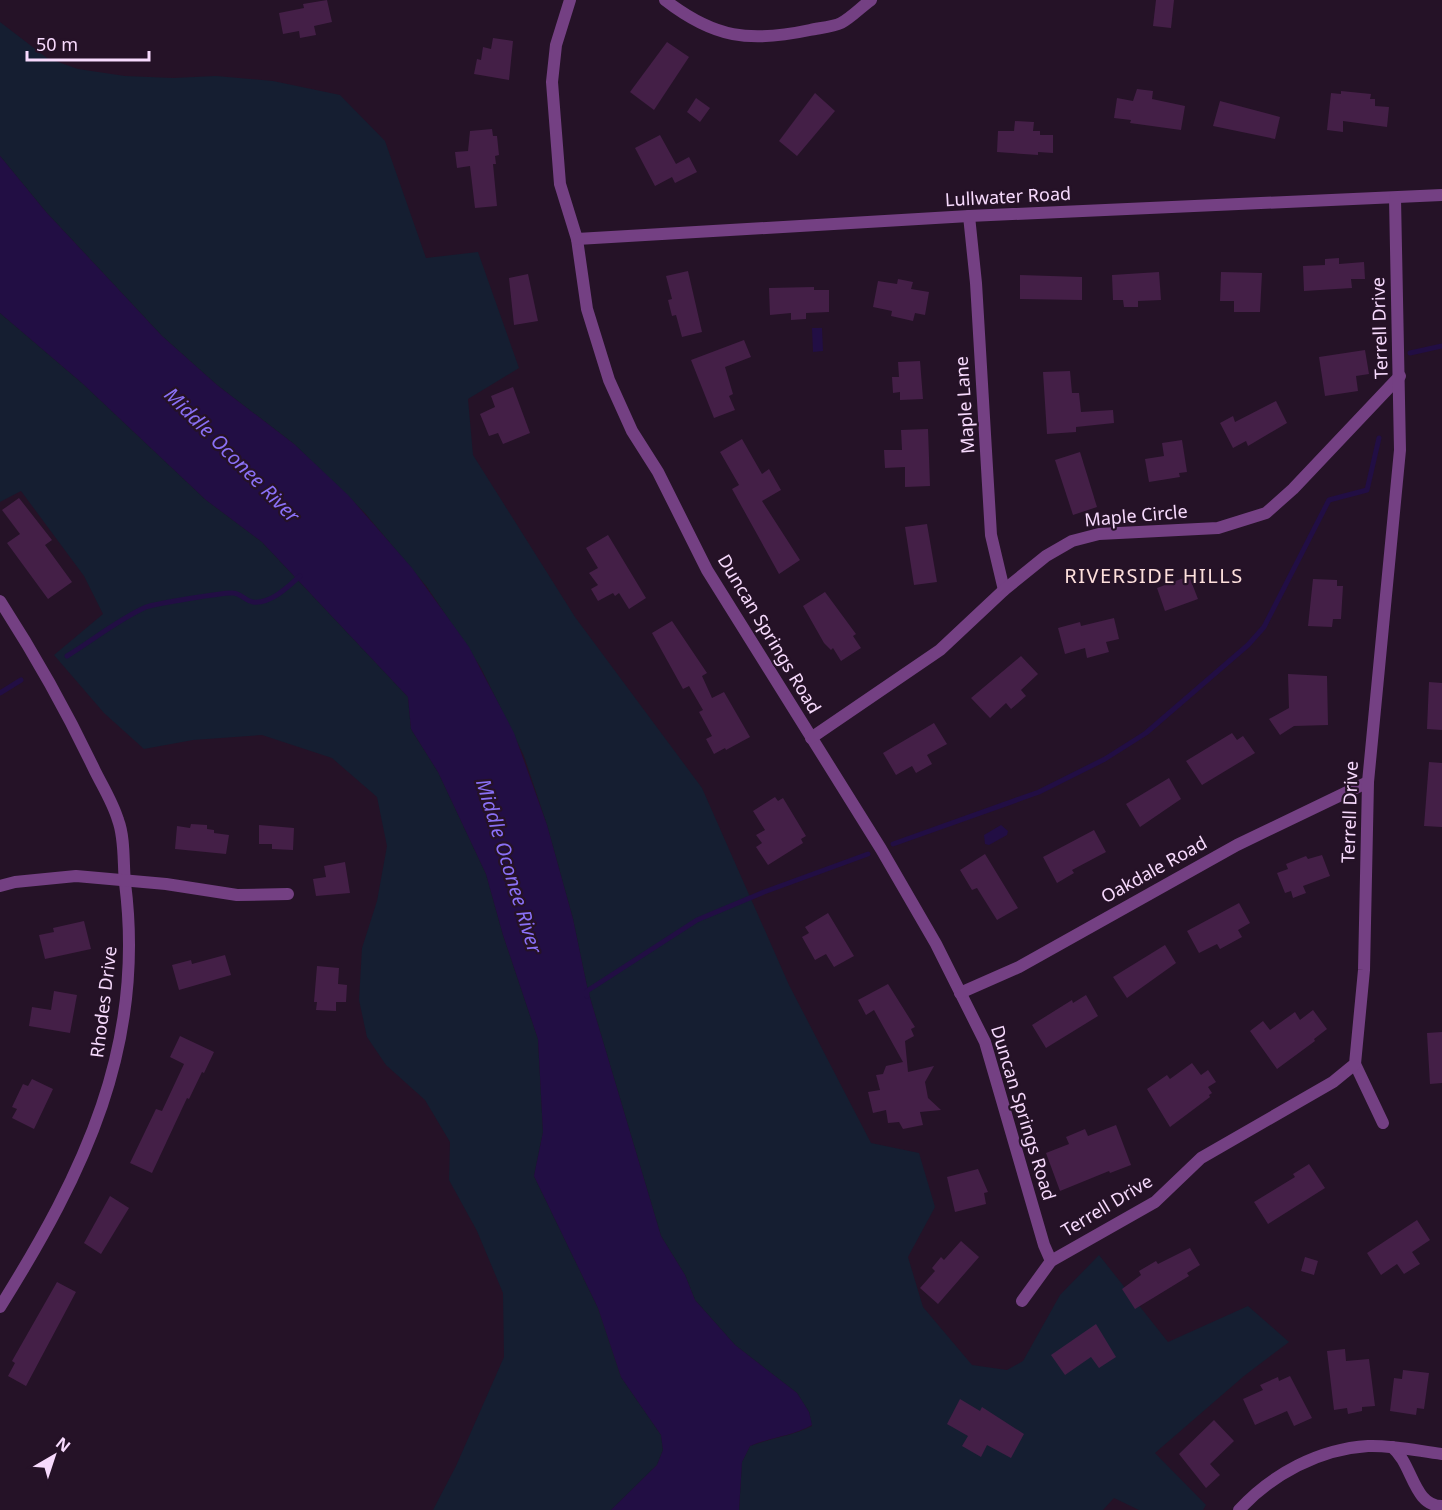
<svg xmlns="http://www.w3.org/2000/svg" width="1442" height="1510" viewBox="0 0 1442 1510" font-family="'Noto Sans',sans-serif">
	<rect width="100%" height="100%" fill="#251227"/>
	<g fill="#151e31">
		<path d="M0 22 47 58 78 69 125 76 173 78 216 76 273 81 340 95 385 141 426 258 478 252 519 368 468 399 473 455 575 617 702 788 789 985 871 1143 919 1153 935 1207 908 1257 923 1307 972 1365 1007 1370 1023 1361 1060 1295 1099 1255 1168 1342 1248 1306 1289 1342 1244 1376 1155 1453 1206 1505 1203 1510H1139L1114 1498 1103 1510H739L742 1462 750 1446C771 1438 792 1436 812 1426L809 1412 797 1393 735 1345 695 1300 685 1275 661 1236 588 991 573 919 547 825 524 756 481 668 427 587 364 512 294 444 217 385 162 336 46 212 0 156Z"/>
		<polygon points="0,313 82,383 206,500 262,542 408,697 411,729 438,772 486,874 503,935 538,1039 543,1132 534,1176 598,1308 621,1377 661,1435 663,1450 657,1465 611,1510 433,1510 456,1466 504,1357 503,1293 477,1231 449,1180 450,1142 425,1100 386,1065 367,1037 359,1000 362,948 377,901 387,846 377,797 332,758 262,735 193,740 144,749 104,713 54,655 103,614 84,576 21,491 0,502"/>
	</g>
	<g fill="#220e44">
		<path d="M0 156 46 212 162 336 217 385 294 444 348 495 412 568 469 647 514 733 547 825 573 919 588 991 661 1236 685 1275 695 1300 735 1345 797 1393 809 1412 812 1425C793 1436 771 1437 750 1446L742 1462 739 1510H611L657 1465 663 1450 661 1435 621 1377 598 1308 534 1176 543 1132 538 1039 503 935 486 874 438 772 411 729 408 697 262 542 206 500 82 383 0 313Z"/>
		<polygon points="812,328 822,328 823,351 813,352"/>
		<polygon points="1001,825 1008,831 1007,835 989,845 985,844 984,835"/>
	</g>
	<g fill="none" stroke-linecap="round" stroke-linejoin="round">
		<g stroke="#220e44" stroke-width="5">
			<polyline points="1410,353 1442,346"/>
			<path d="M67 656C93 640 119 619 146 607 155 604 224 592 233 593 240 593 246 601 253 602 271 604 288 587 300 576"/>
			<polyline points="0,693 21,680"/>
			<polyline points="893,844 1039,792 1105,759 1146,733 1248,645 1264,627 1329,500 1367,490 1379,438"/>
			<polyline points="587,996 587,991 697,920 764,892 868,854"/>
		</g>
	</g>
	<g fill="#441f47">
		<polygon points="327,0 332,22 314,26 316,35 300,38 299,31 283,34 279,13 304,8 303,4"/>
		<polygon points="1156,0 1174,0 1171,28 1153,26"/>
		<polygon points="493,38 513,41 509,80 474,74 477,59 481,60 483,47 491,49"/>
		<polygon points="667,42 689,57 654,110 630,92"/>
		<polygon points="1137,89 1153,91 1152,99 1185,106 1181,130 1130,123 1131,120 1114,118 1117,98 1133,101"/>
		<polygon points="1341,91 1371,94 1370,99 1375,99 1375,106 1389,107 1387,127 1343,121 1343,132 1327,130 1331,93 1341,94"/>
		<polygon points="815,93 835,111 797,156 779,141"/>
		<polygon points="696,98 710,108 700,122 687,112"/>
		<polygon points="1220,101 1280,117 1275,139 1213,126"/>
		<polygon points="1015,121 1034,122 1033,131 1040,131 1040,135 1053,135 1053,153 1038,152 1038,155 997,152 998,131 1014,131"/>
		<polygon points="492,129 493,136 497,136 499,155 495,156 496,164 493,164 497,206 475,208 470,166 457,168 455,152 468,151 470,131"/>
		<polygon points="660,135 676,164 689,157 697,172 675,183 672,177 655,186 635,148"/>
		<polygon points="1339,258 1339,264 1364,262 1365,279 1351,279 1352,288 1304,291 1303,266 1325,265 1325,259"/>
		<polygon points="688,271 702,332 682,337 676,315 672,316 668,300 672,299 666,276"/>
		<polygon points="1159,272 1161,300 1138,301 1138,307 1124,307 1123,300 1113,300 1112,275"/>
		<polygon points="1221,272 1262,273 1260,312 1234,312 1234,301 1220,301"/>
		<polygon points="528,274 538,321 514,325 509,278"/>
		<polygon points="1020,275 1082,277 1082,300 1020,299"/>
		<polygon points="898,279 913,282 911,289 929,292 925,315 915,313 913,321 891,316 892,311 873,307 878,281 897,284"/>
		<polygon points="814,287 814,290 829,290 829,312 806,313 806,319 791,320 791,313 770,315 769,288"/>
		<polygon points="744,340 751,357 725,367 733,394 729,396 735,410 714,418 691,360"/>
		<polygon points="1365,350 1369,374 1356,376 1358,391 1325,396 1319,357"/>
		<polygon points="920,361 923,399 900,400 900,392 893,393 892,377 899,377 898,362"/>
		<polygon points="1070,371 1072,393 1079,393 1081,412 1113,410 1114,423 1076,427 1076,432 1047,434 1043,372"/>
		<polygon points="513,387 530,433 503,444 498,433 489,436 480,414 495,407 491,396"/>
		<polygon points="1276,401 1287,423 1248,446 1246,441 1233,448 1220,423 1233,416 1235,422"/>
		<polygon points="928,429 930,486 905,487 905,467 885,468 884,450 902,450 901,430"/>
		<polygon points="742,439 762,474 769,469 781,490 762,501 800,560 779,574 732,489 739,485 720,452"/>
		<polygon points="1182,440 1187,472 1179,473 1180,477 1149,482 1145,459 1164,456 1162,443"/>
		<polygon points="1080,452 1097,507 1073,515 1055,460"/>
		<polygon points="19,498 52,540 45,545 72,582 48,599 7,543 20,534 2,510"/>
		<polygon points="927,524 937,582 914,585 905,527"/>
		<polygon points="608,535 646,598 629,609 619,593 615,596 613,593 598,601 591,589 598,585 589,573 598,568 586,548"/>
		<polygon points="1189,576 1198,599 1165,611 1157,588"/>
		<polygon points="1313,579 1337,580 1337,586 1343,586 1341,619 1333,619 1332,627 1308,626"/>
		<polygon points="825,592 856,634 853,636 861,648 841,661 833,648 831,650 824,643 803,606"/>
		<polygon points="1114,618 1119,639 1106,642 1109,652 1087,658 1085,648 1065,654 1058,628 1080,622 1081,626"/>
		<polygon points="672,621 707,673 702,676 712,698 724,692 750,737 726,750 725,748 714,754 706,739 712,736 699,712 703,710 689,686 683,689 652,633"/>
		<polygon points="1021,656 1038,674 1021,690 1026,696 1011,709 1006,703 990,718 971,698"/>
		<polygon points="1288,674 1327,676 1328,725 1294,726 1280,735 1269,719 1289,708"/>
		<polygon points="1429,682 1442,683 1442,730 1427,729"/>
		<polygon points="934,723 947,744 927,755 932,764 916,773 912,766 896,775 883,753"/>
		<polygon points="1232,733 1237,740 1243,736 1255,753 1202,785 1186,761"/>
		<polygon points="1429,762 1442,763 1442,827 1424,826"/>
		<polygon points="1169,778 1181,799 1140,827 1126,804"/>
		<polygon points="775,797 778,801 783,798 806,836 801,839 803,843 768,865 756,847 762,843 756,835 765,830 753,811"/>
		<polygon points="191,824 207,825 207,829 214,830 214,833 229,835 226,854 175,849 177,826 190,828"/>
		<polygon points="259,825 294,828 293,850 272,849 272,844 259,844"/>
		<polygon points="1094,830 1106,852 1072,870 1074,873 1057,883 1043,857"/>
		<polygon points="985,854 1018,908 997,920 977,888 972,890 960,870"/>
		<polygon points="1322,855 1330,876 1303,886 1306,893 1293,898 1291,891 1285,893 1277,873 1288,869 1286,864 1306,856 1308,859"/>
		<polygon points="345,862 350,893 316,896 313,879 326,877 324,866"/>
		<polygon points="1239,903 1250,923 1238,930 1242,937 1220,949 1217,944 1199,953 1187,931"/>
		<polygon points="828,913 854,956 834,967 826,954 815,960 802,937 809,933 805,927"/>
		<polygon points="84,921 91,949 45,959 39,935 54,932 53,928"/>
		<polygon points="1165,945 1176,963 1127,998 1113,977"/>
		<polygon points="225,955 231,975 179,990 172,965 191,960 192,964"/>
		<polygon points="317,966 339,968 338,984 347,985 346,1002 336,1002 336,1011 316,1010 317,1002 314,1002"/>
		<polygon points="888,984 915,1027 911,1029 914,1036 905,1041 908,1072 934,1066 925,1082 928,1098 941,1110 920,1112 923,1125 903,1129 899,1122 888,1123 886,1110 873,1113 868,1092 880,1090 876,1075 883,1074 886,1066 903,1062 874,1010 866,1015 858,1000"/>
		<polygon points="54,991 77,995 70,1033 29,1026 32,1007 51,1010"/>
		<polygon points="1086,995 1098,1016 1046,1048 1032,1025 1072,1000 1073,1003"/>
		<polygon points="1313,1010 1327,1029 1314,1039 1315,1041 1277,1069 1250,1031 1263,1021 1270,1030 1295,1012 1300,1020"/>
		<polygon points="1442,1032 1442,1083 1430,1084 1427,1033"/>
		<polygon points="180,1036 214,1052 204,1073 202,1072 189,1099 187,1098 152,1173 130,1163 156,1109 162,1111 184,1064 170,1057"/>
		<polygon points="1192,1063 1201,1075 1208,1070 1216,1082 1208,1087 1212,1093 1209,1095 1210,1097 1170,1127 1147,1089 1167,1075 1170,1079"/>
		<polygon points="32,1079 53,1089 34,1129 12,1118 17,1109 12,1107 23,1084 28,1086"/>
		<polygon points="1116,1125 1131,1165 1110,1173 1109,1171 1060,1191 1046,1153 1069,1144 1066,1137 1085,1129 1088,1136"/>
		<polygon points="1309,1164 1325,1188 1268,1224 1254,1202 1295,1177 1293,1174"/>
		<polygon points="978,1169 988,1192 984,1193 986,1204 955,1212 947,1177"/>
		<polygon points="110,1196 129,1208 101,1254 84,1243"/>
		<polygon points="1417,1220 1430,1240 1412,1252 1420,1264 1404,1274 1397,1264 1381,1275 1367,1253"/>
		<polygon points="961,1241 979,1257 938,1304 920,1288 935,1271 932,1268 941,1257 944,1260"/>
		<polygon points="1190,1248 1200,1265 1187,1273 1189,1276 1135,1309 1122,1289 1141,1275 1139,1271 1156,1261 1158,1264"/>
		<polygon points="1305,1257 1318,1261 1314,1275 1301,1271"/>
		<polygon points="57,1282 76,1292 26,1386 8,1376 15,1363 12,1361"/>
		<polygon points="1096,1324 1116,1357 1099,1368 1091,1357 1065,1375 1051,1355"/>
		<polygon points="1345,1349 1346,1361 1369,1359 1375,1406 1362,1407 1362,1411 1348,1414 1347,1408 1334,1410 1327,1351"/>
		<polygon points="1403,1370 1429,1373 1424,1409 1417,1408 1416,1415 1390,1411 1394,1378 1402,1379"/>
		<polygon points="1290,1376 1312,1418 1294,1426 1287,1411 1255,1425 1243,1399 1263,1390 1260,1385 1278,1377 1279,1381"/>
		<polygon points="960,1399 980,1411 982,1407 1024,1434 1011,1458 987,1445 981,1457 962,1446 968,1436 947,1424"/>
		<polygon points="1214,1420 1234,1441 1210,1464 1220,1475 1206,1488 1179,1454"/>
	</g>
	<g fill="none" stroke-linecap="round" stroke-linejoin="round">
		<g stroke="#744083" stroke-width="12">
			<polyline points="570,0 556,45 552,82 560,184 577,239 587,309 609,380 632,431 658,472 707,570 881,849 936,944 985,1042 1044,1245 1051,1261"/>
			<path d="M665 0C714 38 749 43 810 30 819 28 833 27 841 23 852 17 861 7 871 0"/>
			<polyline points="969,216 976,283 991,535 1004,590"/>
			<polyline points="577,239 969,216 1442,195"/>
			<path d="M0 601C35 655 67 712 95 771 103 787 113 803 118 820 125 838 123 863 125 883 146 1045 84 1173 0 1307"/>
			<polyline points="811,738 940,650 1004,590 1046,556 1072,541 1099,534 1218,528 1266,513 1293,489 1400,376"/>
			<polyline points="0,886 15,882 76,876 166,884 237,895 288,894"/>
			<polyline points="960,993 1019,967 1237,845 1368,782"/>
			<polyline points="1355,1064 1383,1123"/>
			<polyline points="1022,1301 1051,1261 1155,1202 1201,1158 1333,1082 1355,1064 1364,970 1368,782 1400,450 1395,198"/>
			<path d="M1392 1447C1413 1464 1413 1506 1442 1506"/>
			<path d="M1239 1510C1272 1474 1319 1449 1368 1446 1393 1445 1418 1451 1442 1454"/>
		</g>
	</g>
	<g text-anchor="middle" stroke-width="4.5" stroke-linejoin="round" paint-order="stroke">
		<g font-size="18" fill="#f7dafd" stroke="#251227">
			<text transform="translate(1008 197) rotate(-3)" y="6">Lullwater Road</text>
			<text transform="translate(1380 328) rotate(-92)" y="6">Terrell Drive</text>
			<text transform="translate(965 405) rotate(-94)" y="6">Maple Lane</text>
			<text transform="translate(1136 516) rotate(-5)" y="6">Maple Circle</text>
			<text transform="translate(769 634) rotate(59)" y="6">Duncan Springs Road</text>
			<text transform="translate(1350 812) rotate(-88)" y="6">Terrell Drive</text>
			<text transform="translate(1154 870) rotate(-29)" y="6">Oakdale Road</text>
			<text transform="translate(104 1002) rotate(-83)" y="6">Rhodes Drive</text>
			<text transform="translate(1023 1113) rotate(73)" y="6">Duncan Springs Road</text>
			<text transform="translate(1107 1206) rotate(-31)" y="6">Terrell Drive</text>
		</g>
		<g font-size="20" font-style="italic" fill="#8a70f5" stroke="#251227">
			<text transform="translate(232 455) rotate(45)" y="7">Middle Oconee River</text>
			<text transform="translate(509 866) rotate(73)" y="7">Middle Oconee River</text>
		</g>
		<g font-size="20" letter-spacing="1.5" fill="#fddfdc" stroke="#251227">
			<text x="1154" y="583">RIVERSIDE HILLS</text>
		</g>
	</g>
	<g transform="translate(54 1456) rotate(39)" stroke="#251227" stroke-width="4.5" paint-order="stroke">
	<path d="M0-4.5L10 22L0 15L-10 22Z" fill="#f7dafd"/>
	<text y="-9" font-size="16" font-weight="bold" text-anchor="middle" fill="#f7dafd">N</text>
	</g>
	<path d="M27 51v9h122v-9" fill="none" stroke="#f7dafd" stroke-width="3"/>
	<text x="36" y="51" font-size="18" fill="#f7dafd" stroke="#251227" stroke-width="4.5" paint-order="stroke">50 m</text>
</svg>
